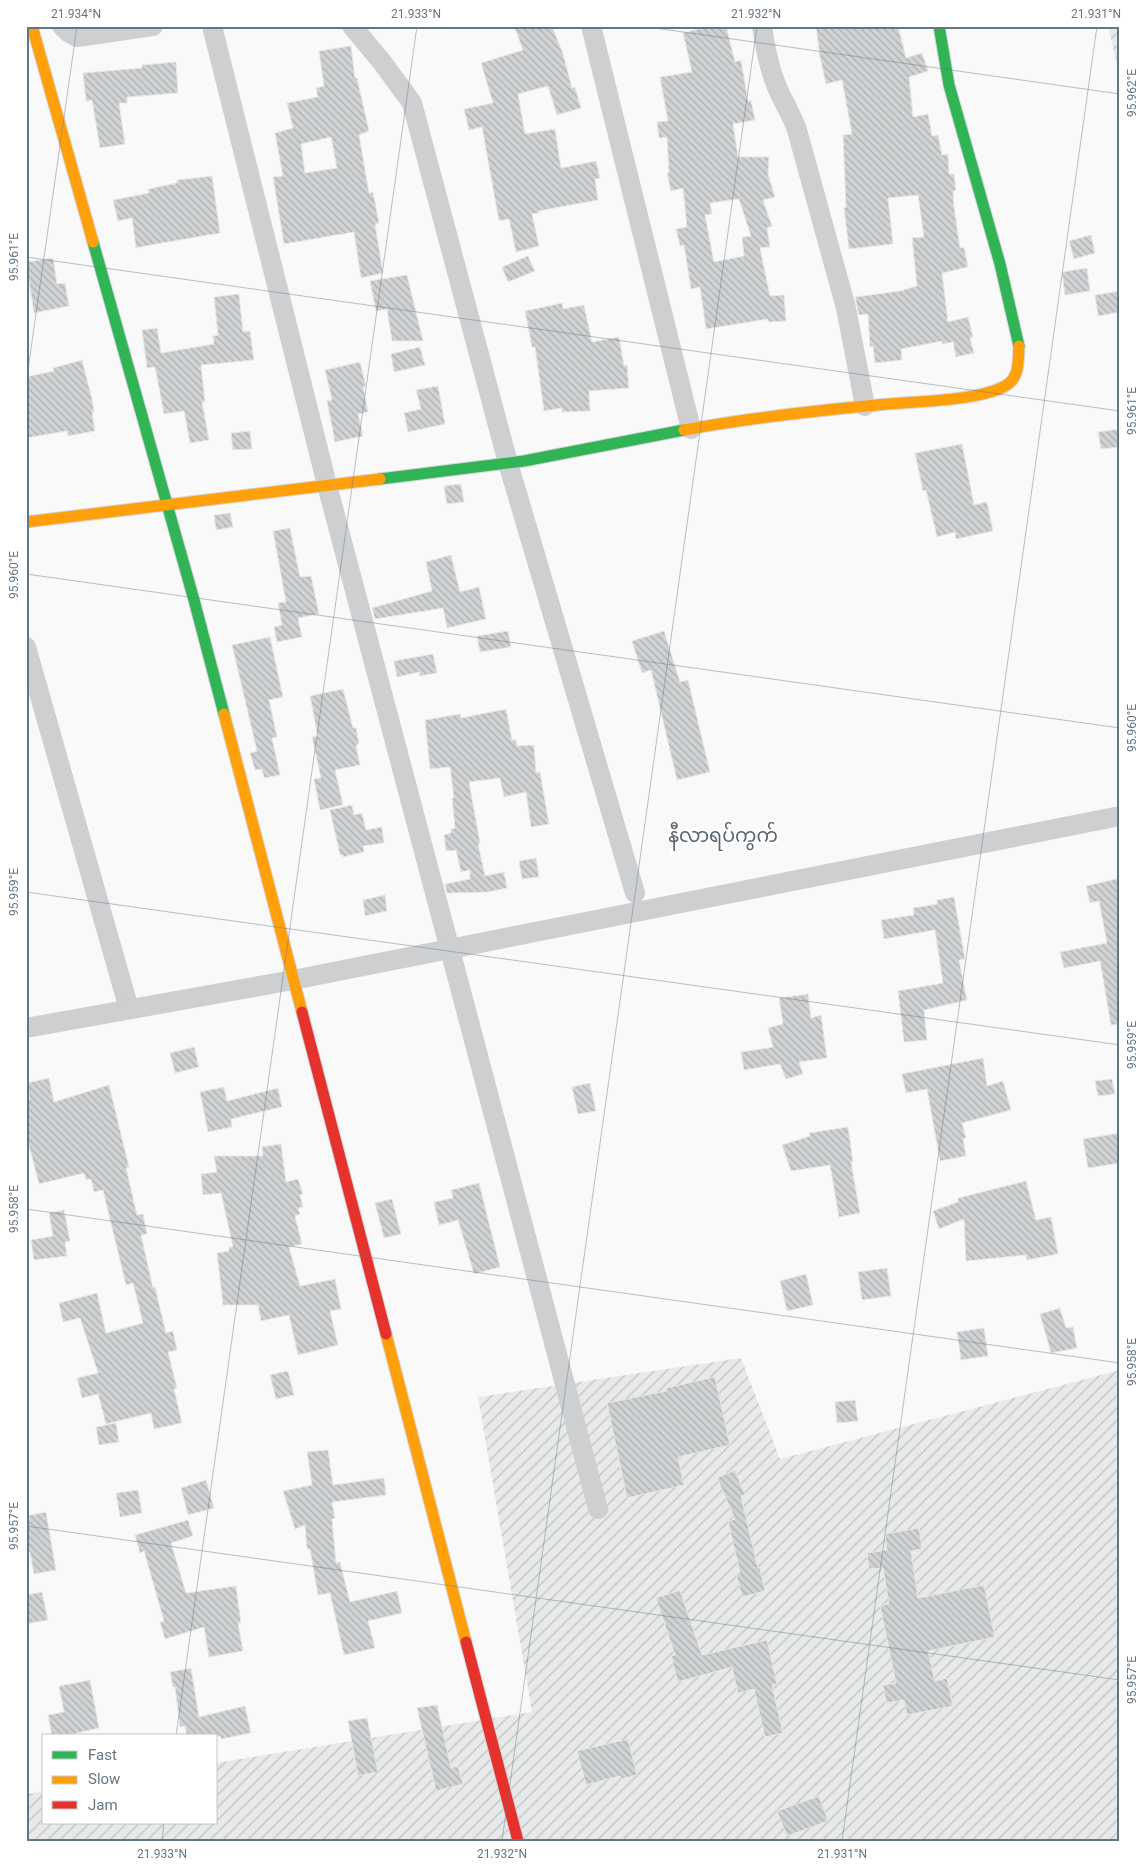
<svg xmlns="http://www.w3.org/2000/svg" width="1146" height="1867" viewBox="0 0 1146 1867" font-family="Roboto,'Noto Sans Myanmar',sans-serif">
	<defs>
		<pattern id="industrial-furrows" width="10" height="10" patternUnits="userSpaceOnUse" patternTransform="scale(1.25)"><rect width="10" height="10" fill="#e8e9e9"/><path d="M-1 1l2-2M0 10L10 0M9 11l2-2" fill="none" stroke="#c0c1c2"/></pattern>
		<pattern id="building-back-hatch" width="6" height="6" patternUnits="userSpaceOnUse" patternTransform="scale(1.25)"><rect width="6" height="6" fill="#d0d2d3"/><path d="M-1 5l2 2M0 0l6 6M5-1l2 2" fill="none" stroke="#acafb1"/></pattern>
	</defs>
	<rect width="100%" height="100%" fill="#f9f9f9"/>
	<g fill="url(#industrial-furrows)">
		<polygon points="1108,26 1120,26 1120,78"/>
		<polygon points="741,1358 780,1459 1120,1370 1120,1841 26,1841 26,1794 44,1791 44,1823 216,1823 216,1763 532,1712 478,1397"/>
	</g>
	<g fill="url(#building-back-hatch)" stroke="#e8e8e8" fill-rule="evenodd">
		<polygon points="514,26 552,26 563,54 572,88 575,87 581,108 557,115 548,86 518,94 525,134 555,129 561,168 596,161 600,178 595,179 598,200 538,211 539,213 532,214 539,246 516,252 509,219 499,221 482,127 469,130 464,109 493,103 481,63 523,50"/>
		<path d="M711 26H726L735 62 741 60 748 101 751 100 755 120 733 124 738 157H769L768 174 775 197 763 200 772 226 767 228 770 247 760 248 770 296 784 295 786 321 768 322V319L706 329 700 287 691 289 684 245 680 246 676 229 687 227 683 188 671 191 667 173H669L667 137 659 138 657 122 668 121 660 77 692 72 683 33ZM739 199 751 236 742 237 744 256 714 262 705 215 712 214 710 203Z"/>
		<polygon points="816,26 898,26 906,58 922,53 928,71 909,77 913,117 928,114 932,136 938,135 942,155 948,154 949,174 954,174 956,190 953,191 954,207 960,248 964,247 968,267 942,273 948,322 968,317 973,337 970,338 974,353 956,357 953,342 942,344 942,341 901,349 902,360 875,363 873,346 870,347 868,314 859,315 855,297 900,291 917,286 912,238 924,237 918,195 888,198 893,244 849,249 844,208 846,207 843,135 852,134 842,80 826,84 820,57"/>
		<path d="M351 46 355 78H357L369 131 359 135 369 193 373 192 379 223 375 224 383 273 361 278 354 232 284 244 273 177 283 176 275 133 293 128 287 103 318 97 316 88 324 86 319 51ZM331 137 337 168 305 173 301 144Z"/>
		<polygon points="176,62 178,93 127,97 127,103 119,103 125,144 100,148 92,100 86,101 83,73 142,68 142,65"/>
		<polygon points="212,176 220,233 156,244 136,248 132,218 118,221 113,200 149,193 148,189 177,183 177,180"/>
		<polygon points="1091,235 1095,253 1074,259 1069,241"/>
		<polygon points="528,256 535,271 508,282 502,267"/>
		<polygon points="53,258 57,284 65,283 69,306 34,313 26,262"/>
		<polygon points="1087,268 1090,291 1065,295 1062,272"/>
		<polygon points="407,275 423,341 392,341 387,309 376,311 370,281"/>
		<polygon points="1120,291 1120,312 1098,316 1095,295"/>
		<polygon points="239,294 243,332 250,331 254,360 201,365 205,402 202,402 209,440 190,443 184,411 164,414 155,367 147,368 142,330 157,328 161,353 214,344 213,336 218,335 214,297"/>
		<polygon points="562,303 563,309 584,305 592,342 619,337 624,366 627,365 629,388 589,391 590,411 562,412 562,408 544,411 535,347 532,347 525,311"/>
		<polygon points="420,347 425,365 394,372 391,354"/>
		<polygon points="82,360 92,399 94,412 92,412 95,431 68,436 67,431 26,438 26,377 54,371 53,368"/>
		<polygon points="360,362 366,386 363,387 368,412 358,414 363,436 335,442 327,401 332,400 325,370"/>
		<polygon points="438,386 445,424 408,432 404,413 421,409 416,390"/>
		<polygon points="1120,429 1120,447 1101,449 1098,432"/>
		<polygon points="250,431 252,449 233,450 231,433"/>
		<polygon points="962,444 974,505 987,502 993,531 956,539 955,532 937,537 926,490 923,491 915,453"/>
		<polygon points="461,484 464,502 447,504 444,486"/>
		<polygon points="230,513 233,527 216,530 214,515"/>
		<polygon points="290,528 300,577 311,576 319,614 298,618 302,637 277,642 274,627 282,625 278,603 286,602 273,531"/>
		<polygon points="451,555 460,592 479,587 486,619 447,628 443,608 375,619 372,608 432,591 426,562"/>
		<polygon points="508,631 511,647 480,652 477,636"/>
		<polygon points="664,631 680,682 688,680 710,772 677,780 651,670 642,673 632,641"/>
		<polygon points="270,637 283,697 269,700 277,737 272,738 280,775 264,778 262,769 255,770 250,753 257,751 232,645"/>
		<polygon points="433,654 437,673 420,676 419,672 397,677 394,661"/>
		<polygon points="343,689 353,728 356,728 359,744 356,745 360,765 335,770 343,805 320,810 314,779 321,778 312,737 318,736 310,696"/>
		<polygon points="506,709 512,740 516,740 517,746 534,745 536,773 540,772 549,824 531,827 526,792 504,797 500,778 469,782 480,843 478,844 485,876 504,872 507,888 488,892 447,893 445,884 470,879 470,870 461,872 456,850 446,851 444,835 451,833 451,829 455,828 452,798 454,798 450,767 430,769 425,720 460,714 461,718"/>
		<polygon points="352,805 354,815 362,813 366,830 382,827 384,843 363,846 364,852 343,857 343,855 340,855 330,810"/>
		<polygon points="536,858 539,877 522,879 519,861"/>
		<polygon points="1120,878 1120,1024 1111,1025 1100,961 1064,968 1060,952 1107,943 1099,901 1090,903 1086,886"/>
		<polygon points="385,895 387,911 365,916 363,900"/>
		<polygon points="954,897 965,959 959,960 967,1000 924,1010 927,1040 904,1042 898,991 943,983 935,930 884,939 881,920 914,915 913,908 937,904 937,900"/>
		<polygon points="808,994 811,1018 821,1015 827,1058 799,1062 803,1074 786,1079 780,1064 744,1070 741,1052 773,1047 768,1028 783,1024 779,998"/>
		<polygon points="194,1047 199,1067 175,1073 170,1053"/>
		<polygon points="983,1058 987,1086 1003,1081 1011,1110 962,1123 966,1138 963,1139 966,1156 940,1161 927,1089 906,1093 902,1074"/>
		<polygon points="49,1078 54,1102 109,1085 129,1167 126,1168 137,1215 143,1214 147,1234 141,1235 153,1288 155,1287 166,1333 173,1331 177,1350 168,1352 177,1388 174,1389 182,1423 154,1429 151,1413 106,1424 98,1394 82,1398 77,1378 98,1373 80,1318 63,1322 59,1303 97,1293 106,1333 143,1323 133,1283 126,1285 103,1190 94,1192 91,1179 86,1180 84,1173 39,1184 26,1134 26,1100 30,1099 27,1083"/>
		<polygon points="1112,1079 1115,1094 1098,1096 1095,1081"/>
		<polygon points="590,1083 596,1111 578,1114 572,1087"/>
		<polygon points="224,1087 227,1101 278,1088 282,1107 231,1119 232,1127 208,1132 200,1092"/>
		<polygon points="848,1127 853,1162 851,1162 860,1213 839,1217 830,1165 791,1171 782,1145 810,1136 809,1133"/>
		<polygon points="1120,1133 1120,1163 1088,1168 1083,1139"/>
		<polygon points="281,1144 286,1182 298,1179 303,1194 300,1195 303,1207 298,1208 300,1214 295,1216 302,1244 289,1247 300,1286 335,1279 341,1309 330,1311 338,1345 298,1355 289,1315 261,1321 258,1305 223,1305 217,1253 229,1251 229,1247 233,1247 221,1193 203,1195 201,1174 217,1172 214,1156 263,1156 262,1147"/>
		<polygon points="1026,1181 1036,1220 1051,1217 1058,1254 1027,1260 1026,1255 966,1261 964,1219 939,1229 933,1211 958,1202 958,1198"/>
		<polygon points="479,1183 500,1267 474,1274 458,1220 439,1225 434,1202 453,1198 451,1190"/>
		<polygon points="392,1199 401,1234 384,1238 375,1203"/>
		<polygon points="64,1210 70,1241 65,1242 67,1256 34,1260 31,1240 53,1236 49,1213"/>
		<polygon points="887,1268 891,1296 862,1300 858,1272"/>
		<polygon points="806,1274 813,1305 787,1311 780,1281"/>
		<polygon points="1060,1308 1066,1328 1073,1327 1077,1348 1051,1353 1040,1314"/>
		<polygon points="984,1328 988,1356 961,1360 957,1332"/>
		<polygon points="288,1371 294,1395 276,1399 270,1375"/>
		<polygon points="715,1377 730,1445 678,1457 684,1485 627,1498 607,1403 666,1391 666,1388"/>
		<polygon points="855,1400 858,1421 837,1423 835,1402"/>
		<polygon points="116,1423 119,1442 99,1445 96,1427"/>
		<polygon points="328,1450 333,1485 384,1478 386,1495 332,1502 335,1518 332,1519 336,1563 340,1562 350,1602 397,1591 402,1613 368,1621 375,1648 344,1655 330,1593 318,1595 310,1549 307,1549 305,1525 295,1529 283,1491 312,1485 307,1452"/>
		<polygon points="735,1470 745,1495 741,1496 758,1568 760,1568 765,1591 742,1597 736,1573 740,1573 728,1521 735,1519 717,1478"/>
		<polygon points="206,1480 214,1508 188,1515 181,1488"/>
		<polygon points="138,1490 142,1513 120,1517 116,1493"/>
		<polygon points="46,1512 56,1570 34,1574 30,1552 26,1553 26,1516"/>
		<polygon points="188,1520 193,1536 171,1543 186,1593 236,1586 241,1623 238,1623 243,1651 209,1657 204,1627 165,1639 160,1622 164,1621 144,1551 140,1553 135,1535"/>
		<polygon points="919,1528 922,1549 911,1551 918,1598 984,1585 995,1637 928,1651 935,1681 947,1678 953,1706 907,1715 904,1700 886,1703 883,1685 896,1683 880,1606 889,1604 883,1568 869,1569 867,1553 887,1550 885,1534"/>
		<polygon points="680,1590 702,1655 767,1640 777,1684 772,1685 783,1733 765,1737 754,1689 738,1693 732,1667 678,1682 671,1656 675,1655 656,1598"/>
		<polygon points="42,1592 48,1620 26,1624 26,1595"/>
		<polygon points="191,1668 199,1717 245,1706 251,1733 221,1739 220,1736 187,1736 185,1726 180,1727 175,1687 173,1687 170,1672"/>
		<polygon points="90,1680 99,1728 64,1736 52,1736 48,1715 64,1712 59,1686"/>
		<polygon points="437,1705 451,1768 458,1766 463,1784 436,1791 417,1708"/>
		<polygon points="367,1718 378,1772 358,1776 348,1721"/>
		<polygon points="628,1739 637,1775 621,1779 620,1776 586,1785 577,1751"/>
		<polygon points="819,1796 828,1821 787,1836 777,1811"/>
	</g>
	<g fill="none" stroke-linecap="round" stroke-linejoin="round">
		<g stroke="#d5d6d7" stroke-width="13">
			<g id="fast">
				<polyline points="939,26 949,85 1000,264 1019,346"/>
				<polyline points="93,242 194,600 224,714"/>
				<polyline points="380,479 524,461 684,430"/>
			</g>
		</g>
		<g stroke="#d5d6d7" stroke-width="13">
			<g id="slow">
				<polyline points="32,26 93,242"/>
				<path d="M684 430C747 418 813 411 877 405 911 401 976 402 1005 386 1020 378 1018 361 1019 346"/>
				<polyline points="26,522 380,479"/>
				<polyline points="224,714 302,1012"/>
				<polyline points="386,1334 466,1642"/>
			</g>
		</g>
		<g stroke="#d5d6d7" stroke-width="13">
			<g id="jam">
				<polyline points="302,1012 386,1334"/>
				<polyline points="466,1642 518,1841"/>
			</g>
		</g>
		<g stroke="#cecfd0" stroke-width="20">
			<polyline points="62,26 68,32 77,37 153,26"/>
			<polyline points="212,26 327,485 598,1509"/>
			<polyline points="352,26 382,62 412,103 508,463 635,893"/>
			<polyline points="591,26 691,429"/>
			<path d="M762 26C765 47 769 68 777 87 783 102 792 115 797 130L846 308 865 406"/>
			<polyline points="26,647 129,1009"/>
			<polyline points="26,1028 293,980 1120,816"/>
		</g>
		<use href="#fast" stroke="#30b455" stroke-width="11"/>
		<use href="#slow" stroke="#ff9f0a" stroke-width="11"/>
		<use href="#jam" stroke="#e5322d" stroke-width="11"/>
	</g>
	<path fill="none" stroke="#657683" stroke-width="1" stroke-opacity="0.45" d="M641 26 1120 94M26 257 1120 411M26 384 77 26M26 574 1120 728M26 892 1120 1045M26 1209 1120 1363M26 1526 1120 1680M176 1736 417 26M162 1841 164 1823M502 1841 757 26M842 1841 1097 26"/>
	<g text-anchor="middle" stroke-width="5" stroke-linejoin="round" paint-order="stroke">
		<g font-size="19" fill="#57646e" stroke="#fff">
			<text x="723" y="842">နီလာရပ်ကွက်</text>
		</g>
	</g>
	<rect width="1146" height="1867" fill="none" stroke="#ffffff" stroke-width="55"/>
	<rect x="42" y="1734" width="175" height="90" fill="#ffffff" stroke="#c1c8cd"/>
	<rect x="52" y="1751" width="25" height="8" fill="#30b455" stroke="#c1c8cd"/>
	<text x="88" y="1760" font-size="15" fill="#657683">Fast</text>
	<rect x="52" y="1776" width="25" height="8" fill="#ff9f0a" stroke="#c1c8cd"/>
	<text x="88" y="1784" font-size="15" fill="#657683">Slow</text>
	<rect x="52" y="1801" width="25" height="8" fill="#e5322d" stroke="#c1c8cd"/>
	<text x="88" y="1810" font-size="15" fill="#657683">Jam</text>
	<rect x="28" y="28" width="1090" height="1812" fill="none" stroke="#657683" stroke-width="2"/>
	<g font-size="12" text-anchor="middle" fill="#657683">
		<text x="76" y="18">21.934°N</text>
		<text x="416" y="18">21.933°N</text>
		<text x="756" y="18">21.932°N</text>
		<text x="1096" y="18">21.931°N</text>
		<text transform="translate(1132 93) rotate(-90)" y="4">95.962°E</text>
		<text transform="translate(14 257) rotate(-90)" y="4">95.961°E</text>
		<text transform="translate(1132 411) rotate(-90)" y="4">95.961°E</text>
		<text transform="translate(14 575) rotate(-90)" y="4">95.960°E</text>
		<text transform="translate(1132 728) rotate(-90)" y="4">95.960°E</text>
		<text transform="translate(14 892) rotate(-90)" y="4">95.959°E</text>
		<text transform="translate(1132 1045) rotate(-90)" y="4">95.959°E</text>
		<text transform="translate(14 1209) rotate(-90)" y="4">95.958°E</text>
		<text transform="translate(1132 1362) rotate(-90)" y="4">95.958°E</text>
		<text transform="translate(14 1526) rotate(-90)" y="4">95.957°E</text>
		<text transform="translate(1132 1680) rotate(-90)" y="4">95.957°E</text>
		<text x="162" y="1858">21.933°N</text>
		<text x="502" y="1858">21.932°N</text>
		<text x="842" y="1858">21.931°N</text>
	</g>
</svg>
